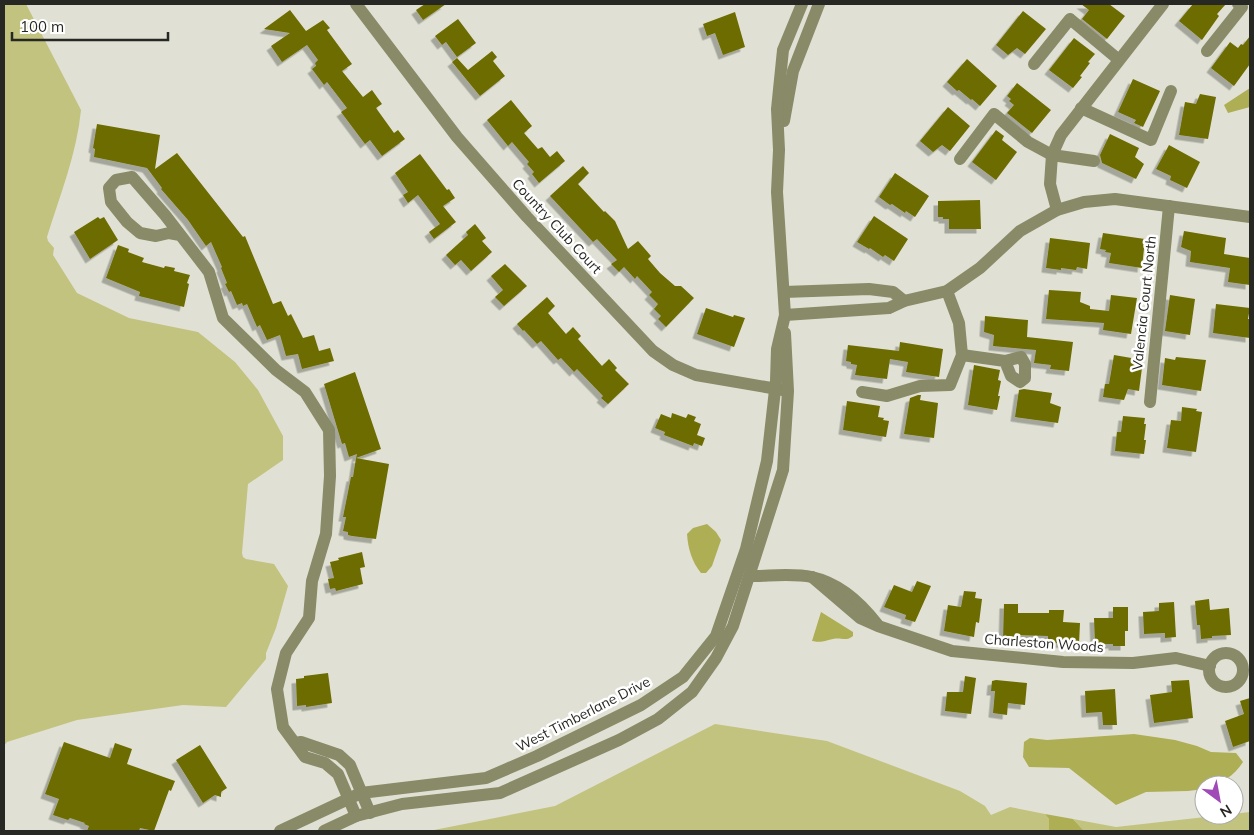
<svg xmlns="http://www.w3.org/2000/svg" width="1254" height="835" viewBox="0 0 1254 835" font-family="Mulish,sans-serif">
	<defs>
		<filter id="shadow"><feDropShadow dx="-4.5" dy="4.5" stdDeviation="0" flood-color="#0004"/></filter>
	</defs>
	<rect width="100%" height="100%" fill="#e0e1d4"/>
	<g fill="#c2c37f">
		<path d="M4 4H26L81 110C77 153 60 195 47 237L48 241 54 248 53 255 77 293 129 318 198 332 235 362 258 390 283 436V460L248 484 242 553 243 557 246 559 274 564 288 586 276 628 266 653V659L226 707 183 705 77 720 7 742 4 746Z"/>
		<polygon points="715,724 827,741 960,791 985,806 991,815 1010,807 1045,814 1049,819 1049,831 429,831 555,806"/>
		<polygon points="1250,812 1250,831 1084,831 1073,819 1116,827"/>
	</g>
	<g fill="#aeae55">
		<polygon points="1250,88 1250,107 1228,113 1224,105"/>
		<path d="M707 524 716 532 721 540 712 566 706 573H701C692 562 688 549 687 534L693 528Z"/>
		<path d="M821 612 853 632V636C846 642 841 637 833 639 823 641 823 643 812 641Z"/>
		<path d="M1134 734 1175 740 1197 746 1211 752 1236 753 1243 762C1234 776 1221 785 1204 785V789L1188 791 1146 792 1116 805 1069 768 1029 767 1023 757 1024 742 1030 738 1047 740Z"/>
		<polygon points="1045,814 1073,819 1084,831 1049,831 1049,819"/>
	</g>
	<g fill="#6d6c00" filter="url(#shadow)">
		<polygon points="425,4 446,4 423,20 416,10"/>
		<polygon points="1081,4 1109,4 1125,16 1107,39 1082,19 1089,10"/>
		<polygon points="1193,4 1226,4 1217,14 1219,16 1202,40 1179,21"/>
		<polygon points="290,10 306,31 323,20 330,28 327,30 352,64 342,71 363,97 372,90 382,104 376,108 394,133 398,130 405,139 382,156 370,140 365,144 341,112 347,108 327,82 324,85 312,69 316,66 315,63 318,60 307,45 282,62 271,46 290,33 264,29"/>
		<polygon points="1023,11 1046,29 1025,54 1017,48 1008,55 996,45"/>
		<polygon points="735,12 745,47 723,55 715,33 707,36 703,24"/>
		<polygon points="458,19 476,43 457,57 446,42 442,45 435,36"/>
		<polygon points="1250,36 1250,64 1234,86 1211,68 1230,42 1238,48 1241,44 1243,45"/>
		<polygon points="1074,38 1095,54 1088,62 1090,63 1080,76 1082,77 1073,88 1049,70"/>
		<polygon points="492,51 497,57 493,61 505,76 480,96 452,62 457,58 468,70"/>
		<polygon points="967,59 997,86 980,106 972,99 971,100 959,90 957,91 947,82"/>
		<polygon points="1133,79 1160,91 1143,127 1134,123 1136,120 1118,112"/>
		<polygon points="1017,83 1051,110 1032,133 1007,113 1014,105 1009,101 1011,99 1007,96"/>
		<polygon points="1200,94 1216,97 1208,139 1179,135 1185,102 1196,104"/>
		<polygon points="511,100 532,126 524,133 538,149 542,147 550,157 557,151 565,161 539,183 532,174 534,172 527,164 529,162 512,142 508,146 487,120"/>
		<polygon points="948,107 970,126 950,151 942,145 933,152 920,141"/>
		<polygon points="97,124 160,135 155,169 177,153 243,237 245,236 273,304 281,301 288,316 291,314 303,338 314,335 319,351 330,348 334,361 302,369 298,354 286,356 280,335 267,340 260,325 257,327 247,304 243,306 242,303 237,305 231,291 229,292 225,284 227,283 221,268 222,267 211,242 206,246 188,220 161,189 162,188 147,168 94,157 95,149 93,148"/>
		<polygon points="996,130 1004,136 1002,140 1017,152 996,180 972,162"/>
		<polygon points="1110,134 1139,148 1135,157 1144,164 1136,179 1102,163 1100,155"/>
		<polygon points="1169,145 1200,162 1187,188 1170,180 1171,176 1156,169"/>
		<polygon points="420,154 447,190 449,189 455,198 443,206 456,222 434,239 429,232 440,224 418,195 408,203 403,195 408,192 395,173"/>
		<polygon points="583,166 589,173 578,184 604,212 605,211 615,221 628,249 638,241 651,256 648,259 660,273 675,286 681,286 694,298 666,327 658,319 661,316 654,309 658,304 649,295 652,292 637,276 635,279 624,267 619,272 611,264 617,260 597,239 593,242 550,196"/>
		<polygon points="895,173 929,196 915,217 906,211 905,213 892,204 890,205 879,197"/>
		<polygon points="980,200 981,229 949,229 949,219 943,219 943,217 938,217 938,201"/>
		<polygon points="874,216 908,239 894,261 885,255 883,257 870,248 869,249 857,242"/>
		<polygon points="98,217 100,219 104,217 118,240 90,259 74,232"/>
		<polygon points="475,224 486,238 482,241 492,252 471,271 461,260 455,265 446,255 468,235 466,232"/>
		<polygon points="1184,231 1226,238 1224,254 1250,258 1250,285 1228,282 1230,268 1190,262 1191,251 1181,247"/>
		<polygon points="1103,233 1145,239 1142,268 1109,263 1111,253 1105,252 1106,250 1100,249"/>
		<polygon points="1050,238 1090,243 1087,269 1077,267 1076,270 1061,268 1061,270 1046,268"/>
		<polygon points="118,245 129,249 128,252 144,258 142,262 164,268 165,266 175,268 174,271 190,275 187,283 189,284 184,307 139,296 140,292 106,278"/>
		<polygon points="505,264 527,286 504,306 495,297 503,290 491,276"/>
		<polygon points="1049,290 1081,292 1080,302 1090,306 1090,309 1109,311 1111,295 1137,298 1131,334 1103,330 1104,323 1046,319"/>
		<polygon points="1170,295 1195,299 1190,335 1165,331"/>
		<polygon points="547,297 555,306 548,313 566,334 573,327 581,336 578,339 602,366 609,359 617,368 615,370 629,384 608,404 601,398 603,396 577,369 574,372 561,358 558,360 541,341 537,344 524,330 523,331 517,324"/>
		<polygon points="1216,304 1250,308 1248,319 1250,319 1250,338 1213,333"/>
		<polygon points="706,308 733,317 734,315 745,318 734,347 697,334"/>
		<polygon points="985,316 1028,320 1027,337 1073,342 1069,371 1050,369 1051,365 1034,363 1036,350 993,346 994,335 984,332"/>
		<polygon points="900,342 943,349 939,377 906,372 908,362 890,359 887,379 855,375 857,365 851,364 851,362 846,361 848,345 899,351"/>
		<polygon points="1114,355 1143,360 1139,391 1128,389 1124,400 1103,397 1105,384 1109,384"/>
		<polygon points="1176,357 1206,360 1201,391 1162,385 1165,358 1175,360"/>
		<polygon points="974,365 1000,370 998,380 1001,381 998,396 1000,396 997,410 968,405"/>
		<polygon points="355,372 381,449 356,458 357,454 349,457 345,443 342,444 324,384"/>
		<polygon points="1024,389 1052,393 1050,403 1061,407 1058,423 1015,417 1019,390"/>
		<polygon points="918,395 921,395 920,400 938,403 934,438 904,434 910,398"/>
		<polygon points="847,401 880,406 878,417 884,418 883,420 889,421 886,437 843,430"/>
		<polygon points="1182,407 1197,409 1196,411 1202,412 1196,452 1167,448 1171,420 1181,421"/>
		<polygon points="672,413 686,418 688,414 696,417 694,421 701,424 697,435 705,438 702,446 694,443 693,446 664,435 665,432 655,428 661,414 671,418"/>
		<polygon points="1123,416 1145,418 1144,424 1146,424 1144,440 1146,440 1144,454 1115,451 1117,432 1121,432"/>
		<polygon points="356,458 389,464 376,539 352,536 348,535 348,532 343,531 346,517 343,517 351,477 353,477"/>
		<polygon points="362,552 365,567 360,568 363,584 336,591 335,588 330,589 328,579 334,578 330,562 339,560 338,558"/>
		<polygon points="917,581 931,586 915,622 905,619 906,615 884,607 894,585 912,592"/>
		<polygon points="964,591 976,592 975,598 982,599 979,623 976,622 974,637 944,631 948,605 961,607"/>
		<polygon points="1209,599 1210,610 1229,608 1231,635 1212,636 1212,638 1201,639 1200,625 1197,625 1195,601"/>
		<polygon points="1174,602 1176,637 1165,638 1165,633 1144,634 1143,612 1159,611 1159,603"/>
		<polygon points="1004,604 1018,604 1018,613 1049,613 1049,610 1064,610 1063,622 1080,623 1079,644 1048,643 1048,636 1014,635 1014,640 1003,640"/>
		<polygon points="1113,607 1128,607 1128,631 1125,631 1125,646 1113,646 1113,644 1095,644 1094,618 1113,618"/>
		<polygon points="328,673 332,703 306,707 306,705 297,706 296,679 304,678 304,676"/>
		<polygon points="965,676 976,678 971,714 945,711 947,692 963,692"/>
		<polygon points="996,680 1027,683 1025,705 1008,703 1007,715 993,713 995,691 991,691 992,681"/>
		<polygon points="1189,680 1193,718 1154,723 1150,695 1172,692 1171,681"/>
		<polygon points="1115,689 1117,725 1103,725 1102,712 1086,713 1085,691"/>
		<polygon points="1250,698 1250,741 1233,747 1225,721 1244,714 1240,701"/>
		<polygon points="64,742 110,758 115,743 132,749 127,764 175,781 171,791 169,790 154,831 140,828 139,831 87,831 89,826 84,824 85,823 70,818 68,820 53,815 59,799 45,794"/>
		<polygon points="200,745 227,788 221,792 221,797 215,795 203,803 176,760"/>
	</g>
	<g fill="none" stroke-linecap="round" stroke-linejoin="round">
		<g stroke="#898a67" stroke-width="12">
			<polyline points="356,4 457,137 527,217 653,351 673,365 696,375 783,390"/>
			<polyline points="1207,51 1242,7 1238,4"/>
			<polyline points="1034,64 1070,19 1119,60"/>
			<polyline points="1081,108 1151,140 1171,91"/>
			<polyline points="784,121 793,71 819,4"/>
			<polyline points="960,159 994,114 1028,142 1052,155 1094,161"/>
			<polyline points="1057,210 1050,184 1052,155 1061,135 1163,4"/>
			<polyline points="180,235 169,233 156,236 140,233 127,222 111,202 109,188 116,180 132,177 165,215 209,272 223,318 276,370 305,392 329,430 330,476 326,534 312,581 309,618 286,653 277,689 283,727 305,757 325,763 338,774 356,816"/>
			<polyline points="784,292 869,289 893,292 904,301"/>
			<polyline points="785,315 889,308 904,301 947,291 980,268 1020,231 1057,210 1084,202 1115,199 1250,217"/>
			<polyline points="962,355 1005,361 1011,376 1020,382 1025,378 1025,364 1021,357 1005,361"/>
			<polyline points="862,392 887,396 920,386 950,385 962,355 959,323 947,291"/>
			<polyline points="1150,402 1169,206"/>
			<path d="M750 576C770 576 793 573 812 577 839 583 861 603 877 624"/>
			<polyline points="812,577 860,618 878,626 952,651 1063,662 1133,663 1176,658 1210,666"/>
			<circle cx="1226" cy="670" r="17"/>
			<polyline points="296,743 301,742 339,755 350,765 370,813"/>
			<polyline points="280,831 361,793 486,778 537,756 641,705 683,677 716,636 746,549 767,461 776,381 777,349 785,315 777,192 779,150 777,109 783,50 802,4"/>
			<polyline points="324,831 356,816 402,804 500,793 619,740 658,719 692,692 716,658 733,626 783,470 788,391 785,333"/>
		</g>
	</g>
	<g text-anchor="middle" stroke-width="5" stroke-linejoin="round" paint-order="stroke">
		<g font-size="14" fill="#272823" stroke="#fff">
			<text transform="translate(557 226) rotate(47)" y="5">Country Club Court</text>
			<text transform="translate(1144 303) rotate(-84)" y="5">Valencia Court North</text>
			<text transform="translate(1044 643) rotate(4)" y="5">Charleston Woods</text>
			<text transform="translate(583 714) rotate(-27)" y="5">West Timberlane Drive</text>
		</g>
	</g>
	<rect width="1254" height="835" fill="none" stroke="#272823" stroke-width="10"/>
	<g transform="translate(1219 800) rotate(148)"><circle r="24" fill="#ffffff" stroke="#a9a9a7"/>
	<path d="M0-4L9 19L0 12L-9 19Z" fill="#a04ab7"/>
	<text y="-8" font-size="14" font-weight="bold" text-anchor="middle" fill="#272823">N</text>
	</g>
	<path d="M12 32v8h156v-8" fill="none" stroke="#272823" stroke-width="2.5"/>
	<text x="20" y="32" font-size="15" fill="#272823" stroke="#ffffff" stroke-width="4" paint-order="stroke">100 m</text>
</svg>
